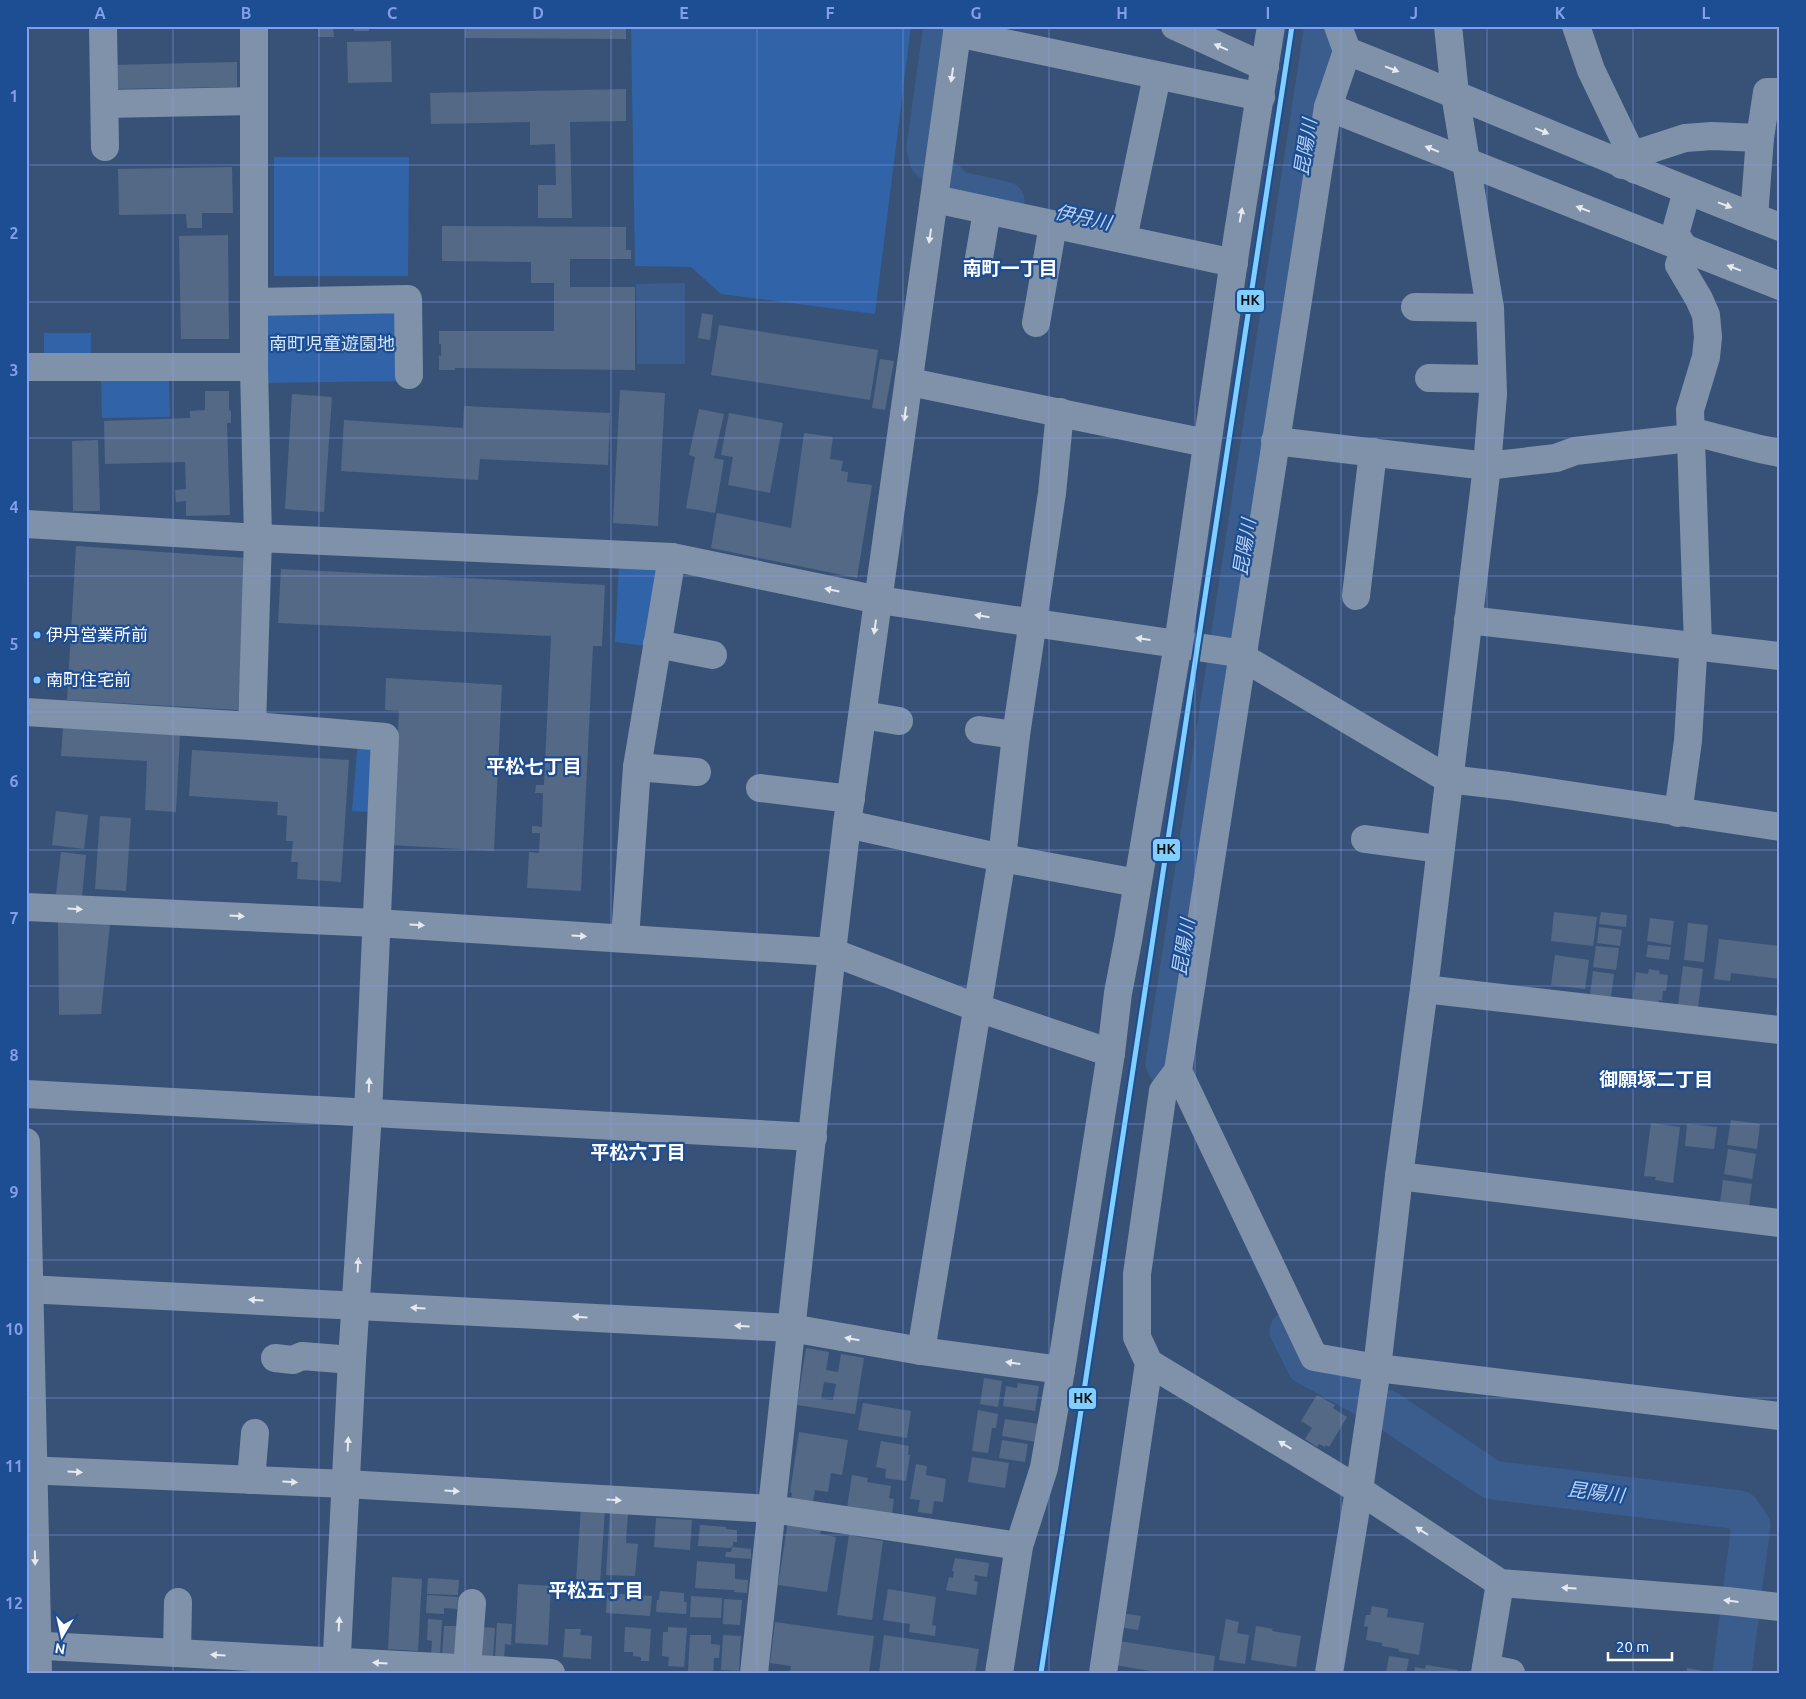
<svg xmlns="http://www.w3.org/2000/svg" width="1806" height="1699" viewBox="0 0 1806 1699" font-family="Ubuntu,'Noto Sans JP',sans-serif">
	<rect width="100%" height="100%" fill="#385277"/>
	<g fill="#3163a8">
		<polygon points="631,26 911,26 875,314 721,294 691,267 635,266"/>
		<polygon points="274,157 409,157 408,276 274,276"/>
		<polygon points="398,304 404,381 262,383 265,308"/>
		<rect x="44" y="333" width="47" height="23"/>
		<polygon points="169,375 170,417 102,418 101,376"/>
		<polygon points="619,565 656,569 646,646 615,642"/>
		<polygon points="358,741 373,743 371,812 352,811"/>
	</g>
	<polygon fill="#3b5d8e" points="685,283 685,364 637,364 636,284"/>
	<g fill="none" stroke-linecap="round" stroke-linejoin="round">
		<g stroke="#3b5d8e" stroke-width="39">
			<polyline points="929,160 926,148 943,26"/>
			<polyline points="947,181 955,190 1005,201"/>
			<polyline points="1167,1067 1165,1063 1324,26"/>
			<polyline points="1289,1331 1306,1365 1364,1397"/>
			<polyline points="1386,1409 1492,1480 1740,1510 1751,1526 1742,1593"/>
			<polyline points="1732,1673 1740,1611"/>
		</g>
	</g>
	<g fill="#546986" fill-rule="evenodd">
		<polygon points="318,26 333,26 334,37 318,37"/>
		<rect x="354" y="26" width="15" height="5"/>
		<polygon points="465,26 626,26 626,39 465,38"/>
		<polygon points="391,41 392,82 348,83 347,42"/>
		<polygon points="237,62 237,87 113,89 113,65"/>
		<polygon points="626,89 626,121 570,122 572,218 538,218 538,185 556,185 555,144 530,145 530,122 431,124 430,93"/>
		<polygon points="232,167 233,213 202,213 202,228 187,228 186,214 119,215 118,169"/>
		<polygon points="442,226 626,227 626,250 631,250 631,259 570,259 570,287 635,287 635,370 455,368 455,370 439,370 439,355 441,356 441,344 439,344 439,331 554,331 554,283 531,283 531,262 442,261"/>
		<polygon points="228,235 229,339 181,339 179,236"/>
		<polygon points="702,313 713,315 710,340 698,338"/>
		<polygon points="719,325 878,350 870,400 711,375"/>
		<polygon points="880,359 894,361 885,410 872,408"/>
		<polygon points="620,390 665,393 658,526 613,523"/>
		<polygon points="205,391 229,391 229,410 231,411 231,423 227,423 230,515 186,516 186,501 176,502 175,490 186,489 185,462 105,464 104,421 190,418 190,411 205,410"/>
		<polygon points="292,394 332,397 324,512 285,509"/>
		<polygon points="464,406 610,413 608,465 480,459 478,480 341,471 344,420 463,428"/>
		<polygon points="699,409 724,414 714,458 724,460 715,513 686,508 695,457 689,455"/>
		<polygon points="729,413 783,423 770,493 728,485 733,457 721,455"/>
		<polygon points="804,433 833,437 830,459 843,461 841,471 848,472 847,482 872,485 857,578 711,548 717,513 791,528"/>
		<polygon points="98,440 100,511 73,511 72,441"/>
		<polygon points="76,546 247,558 238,710 67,700"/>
		<polygon points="281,569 605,585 602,646 593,646 581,891 527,888 529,852 539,853 540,833 532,833 532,826 542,827 543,793 535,793 536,785 544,785 551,636 278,623"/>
		<polygon points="386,678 502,685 494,851 392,845 399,711 385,710"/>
		<polygon points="63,728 180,735 176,812 145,810 147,761 61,756"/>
		<polygon points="192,750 349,760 341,882 297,879 298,862 291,862 293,841 286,841 287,816 277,815 278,802 189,796"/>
		<polygon points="56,811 88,815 84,849 52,845"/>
		<polygon points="100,816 131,818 126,891 95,889"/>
		<polygon points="61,852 86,855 82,897 56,894"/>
		<polygon points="1554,912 1597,917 1593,946 1551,941"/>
		<polygon points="1601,912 1627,915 1626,927 1599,924"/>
		<polygon points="1650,918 1674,921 1671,945 1647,941"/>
		<polygon points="58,921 110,923 101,1014 59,1015"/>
		<polygon points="1688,923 1708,925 1704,962 1684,960"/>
		<polygon points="1599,927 1622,930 1620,946 1597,943"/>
		<polygon points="1719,939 1780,946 1780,979 1731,973 1730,981 1714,979"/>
		<polygon points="1648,945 1671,947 1669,960 1646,957"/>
		<polygon points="1596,946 1619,948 1616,970 1593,967"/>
		<polygon points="1555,955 1589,960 1585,989 1551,985"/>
		<polygon points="1683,966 1703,969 1698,1008 1678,1005"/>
		<polygon points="1649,969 1660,971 1659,974 1668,975 1666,991 1663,991 1662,1001 1659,1000 1659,1004 1633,1000 1636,972 1648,974"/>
		<polygon points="1593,971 1614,974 1611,997 1590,995"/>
		<polygon points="1779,991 1780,991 1780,1014 1776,1013"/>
		<polygon points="1731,1120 1760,1124 1757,1149 1727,1145"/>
		<polygon points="1651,1123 1680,1127 1673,1183 1655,1180 1656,1177 1644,1176"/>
		<polygon points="1687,1124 1717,1127 1714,1149 1685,1146"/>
		<polygon points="1728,1149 1756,1154 1752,1179 1724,1174"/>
		<polygon points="1723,1180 1752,1184 1749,1206 1720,1202"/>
		<path d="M806 1348 829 1352 826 1370 838 1372 841 1354 864 1358 855 1414 797 1405ZM824 1382 836 1384 833 1400 821 1399Z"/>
		<polygon points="984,1378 1002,1381 998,1407 980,1404"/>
		<polygon points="1018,1383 1039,1386 1035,1411 1003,1406 1006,1386 1017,1388"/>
		<polygon points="1317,1395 1335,1405 1333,1408 1347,1417 1329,1447 1326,1445 1325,1447 1319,1444 1317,1447 1305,1439 1312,1428 1301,1421"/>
		<polygon points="863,1403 911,1411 907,1438 858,1430"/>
		<polygon points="978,1410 998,1414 996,1428 992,1428 988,1453 972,1451"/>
		<polygon points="1005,1419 1039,1424 1036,1442 1002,1436"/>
		<polygon points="799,1432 848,1440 842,1475 831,1473 828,1492 815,1490 813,1501 791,1498 792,1493 790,1492"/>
		<polygon points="1002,1440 1028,1444 1025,1462 999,1458"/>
		<polygon points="881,1441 909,1446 908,1455 910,1455 906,1481 885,1478 886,1469 876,1467"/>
		<polygon points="972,1457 1009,1463 1005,1488 968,1482"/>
		<polygon points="916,1464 927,1466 926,1475 946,1479 943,1502 934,1501 932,1514 918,1512 920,1500 910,1499"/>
		<polygon points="852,1475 868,1478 867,1482 891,1486 889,1498 894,1499 892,1515 847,1508"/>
		<polygon points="581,1507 605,1509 600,1584 576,1582"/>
		<polygon points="610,1511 628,1513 626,1543 638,1544 635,1576 606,1575"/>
		<polygon points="656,1518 692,1520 690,1550 654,1547"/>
		<polygon points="788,1521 822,1526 820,1534 836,1537 827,1592 778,1585"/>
		<polygon points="700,1525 726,1527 726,1529 737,1530 737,1542 733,1542 733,1546 730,1548 698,1546"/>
		<polygon points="849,1535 883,1541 872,1620 837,1615"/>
		<polygon points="732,1547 751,1549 751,1559 725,1557 726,1552 731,1552"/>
		<polygon points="955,1558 989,1563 987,1577 975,1575 974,1581 978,1582 976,1595 946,1590 949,1577 953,1578 954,1571 952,1571"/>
		<polygon points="697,1561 735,1564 735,1579 748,1580 747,1593 734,1592 734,1590 695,1588"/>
		<polygon points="392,1577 422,1579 418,1651 388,1649"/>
		<polygon points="428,1578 459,1580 458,1595 427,1594"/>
		<polygon points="518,1584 551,1586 548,1645 515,1643"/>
		<polygon points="888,1589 936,1597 932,1625 936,1626 935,1636 909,1632 910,1624 883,1620"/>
		<polygon points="660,1591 684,1593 684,1602 687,1602 686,1614 656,1612 657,1600 659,1600"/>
		<polygon points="607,1593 652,1596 650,1616 606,1613"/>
		<polygon points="427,1595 458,1597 457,1609 444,1608 444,1614 426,1613"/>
		<polygon points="691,1596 722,1598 721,1618 690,1617"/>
		<polygon points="724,1599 742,1600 740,1625 723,1624"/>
		<polygon points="1372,1606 1388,1609 1387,1617 1424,1623 1419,1655 1398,1651 1399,1649 1382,1646 1382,1643 1366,1640 1368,1627 1364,1626 1366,1615 1370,1615"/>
		<polygon points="1121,1613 1141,1616 1138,1630 1119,1627"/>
		<polygon points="428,1619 442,1620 440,1656 431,1656 432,1641 427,1640"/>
		<polygon points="1226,1619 1239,1622 1237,1633 1249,1635 1245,1664 1219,1660"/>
		<polygon points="775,1622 874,1636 869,1673 828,1671 828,1673 790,1673 791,1666 770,1663"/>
		<polygon points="497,1623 512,1624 511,1645 505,1644 504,1659 495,1658"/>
		<polygon points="444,1626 460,1626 455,1656 442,1655"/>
		<polygon points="1256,1626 1273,1629 1272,1631 1301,1636 1296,1667 1251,1660"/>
		<polygon points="480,1627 495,1628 493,1658 481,1658"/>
		<polygon points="625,1627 651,1629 649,1661 641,1661 641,1657 633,1656 633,1652 624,1652"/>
		<polygon points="668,1627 687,1628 684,1667 668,1666 669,1657 662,1656 663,1632 668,1632"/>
		<polygon points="565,1629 581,1629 580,1635 592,1636 591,1659 563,1657"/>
		<polygon points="690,1635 711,1635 711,1644 720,1645 719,1658 714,1658 713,1673 688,1671"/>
		<polygon points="723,1635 741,1636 739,1671 721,1670"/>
		<polygon points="884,1635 979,1649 975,1673 879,1673"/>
		<polygon points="1119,1641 1215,1656 1213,1673 1162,1673 1115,1665"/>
		<polygon points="1389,1656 1409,1659 1406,1673 1386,1673"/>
		<polygon points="1426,1665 1458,1670 1457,1673 1414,1673 1415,1667 1425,1669"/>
		<polygon points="1687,1668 1709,1672 1709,1673 1686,1673"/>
	</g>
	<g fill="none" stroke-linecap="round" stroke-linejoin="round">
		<g stroke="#8092aa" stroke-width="28">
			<polyline points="103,26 105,147"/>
			<polyline points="1175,26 1265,67"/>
			<polyline points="1576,26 1591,70 1628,147 1622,165"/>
			<polyline points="957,33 1261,97"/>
			<path d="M1347 51C1492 108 1634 171 1780 227"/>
			<polyline points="105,104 254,101"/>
			<polyline points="1328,107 1780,286"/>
			<polyline points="1636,170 1642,152 1685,138 1712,136 1760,138"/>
			<polyline points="935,199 1234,263"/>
			<polyline points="1754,217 1760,138 1767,92 1780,92"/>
			<polyline points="1123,239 1157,76"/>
			<polyline points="979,258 987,211"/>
			<polyline points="254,302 408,299 409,375"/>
			<polyline points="1415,307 1490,308"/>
			<polyline points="1036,323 1053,225"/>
			<polyline points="26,367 254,367"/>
			<polyline points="1429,378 1492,379"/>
			<polyline points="910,382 1206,443"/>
			<polyline points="1690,431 1760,449 1780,453"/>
			<polyline points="1275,441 1487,466 1556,458 1575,451 1690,438"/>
			<polyline points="26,524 258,538 672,557 879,600 1231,652 1242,657 1448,779 1508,786 1780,827"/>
			<polyline points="1356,596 1373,452"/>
			<polyline points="1468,620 1780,656"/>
			<polyline points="657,644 713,655"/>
			<polyline points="26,712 252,726 385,737 368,1113 352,1360 336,1673"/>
			<polyline points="863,715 899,721"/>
			<polyline points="252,726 258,538 254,367 254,26"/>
			<polyline points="979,730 1016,735"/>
			<polyline points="637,767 697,772"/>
			<polyline points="760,788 851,799"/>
			<polyline points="1678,813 1688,741 1693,656 1698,646 1690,410 1706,357 1708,337 1706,315 1699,299 1679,265 1685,249 1675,234 1687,191"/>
			<polyline points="847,824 1002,858 1137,883"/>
			<polyline points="1365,839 1439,849"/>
			<polyline points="26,907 376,923 832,952 978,1008 1111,1053"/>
			<polyline points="625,938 637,767 672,557"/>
			<polyline points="1424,989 1780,1030"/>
			<polyline points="1178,1071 1314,1357 1377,1368 1780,1416"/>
			<polyline points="26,1094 813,1137"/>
			<polyline points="1399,1176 1780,1223"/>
			<polyline points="26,1289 791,1328 921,1351 1061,1370"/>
			<polyline points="921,1351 1002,858 1016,735 1052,493 1060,412"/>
			<polyline points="275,1358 293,1360 302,1356 352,1360"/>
			<polyline points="1149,1363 1359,1490 1500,1583 1727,1601 1780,1607"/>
			<polyline points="26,1470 346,1484 772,1509 1019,1546"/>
			<polyline points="251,1480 255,1433"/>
			<polyline points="26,1645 551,1673"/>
			<polyline points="177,1653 178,1602"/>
			<polyline points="467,1668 472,1603"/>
			<polyline points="1486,1668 1511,1673"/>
			<polyline points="754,1673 832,952 847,824 958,26"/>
			<polyline points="999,1673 1019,1546 1044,1468 1061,1370 1111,1053 1118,993 1128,941 1178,644 1238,233 1271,26"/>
			<polyline points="1103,1673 1149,1363 1137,1337 1137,1274 1163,1091 1178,1071 1328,107 1347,51 1338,26"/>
			<polyline points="1329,1673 1359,1490 1377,1368 1399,1176 1424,989 1487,466 1493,394 1490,308 1455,94 1448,26"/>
			<polyline points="1485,1673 1500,1583"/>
		</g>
		<polyline stroke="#7f90a9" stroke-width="28" points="26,1142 38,1673"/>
		<g stroke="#1d4d92" stroke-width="9">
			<polyline id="rail-1" points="1041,1673 1292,26"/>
		</g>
		<use href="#rail-1" stroke="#80cfff" stroke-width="5"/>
	</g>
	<defs><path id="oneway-solid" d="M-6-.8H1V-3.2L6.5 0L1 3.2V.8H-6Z" transform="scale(1.25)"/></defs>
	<g fill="#e6e9ee">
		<use href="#oneway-solid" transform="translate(1221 47) rotate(-156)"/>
		<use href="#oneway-solid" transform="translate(1392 69) rotate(21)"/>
		<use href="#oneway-solid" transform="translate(952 75) rotate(98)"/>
		<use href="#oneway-solid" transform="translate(1542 131) rotate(23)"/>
		<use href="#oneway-solid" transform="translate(1432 149) rotate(-158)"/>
		<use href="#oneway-solid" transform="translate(1725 205) rotate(21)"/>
		<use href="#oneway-solid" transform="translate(1583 209) rotate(-159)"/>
		<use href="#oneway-solid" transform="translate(1241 215) rotate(-80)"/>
		<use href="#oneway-solid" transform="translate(930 236) rotate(98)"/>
		<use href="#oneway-solid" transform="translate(1734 268) rotate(-159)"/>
		<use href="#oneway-solid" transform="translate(905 414) rotate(98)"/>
		<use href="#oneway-solid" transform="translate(832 590) rotate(-168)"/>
		<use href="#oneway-solid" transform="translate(982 616) rotate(-171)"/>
		<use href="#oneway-solid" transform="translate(875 627) rotate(98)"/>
		<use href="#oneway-solid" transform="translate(1143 639) rotate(-172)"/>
		<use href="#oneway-solid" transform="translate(75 909) rotate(3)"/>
		<use href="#oneway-solid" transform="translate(237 916) rotate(3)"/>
		<use href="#oneway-solid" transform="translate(417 925) rotate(4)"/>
		<use href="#oneway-solid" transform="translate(579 936) rotate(4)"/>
		<use href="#oneway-solid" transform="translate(369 1085) rotate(-88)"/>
		<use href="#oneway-solid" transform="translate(358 1265) rotate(-87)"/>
		<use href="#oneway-solid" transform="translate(256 1300) rotate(-177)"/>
		<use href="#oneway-solid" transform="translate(418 1308) rotate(-177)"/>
		<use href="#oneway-solid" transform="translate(580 1317) rotate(-177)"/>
		<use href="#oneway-solid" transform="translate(742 1326) rotate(-177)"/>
		<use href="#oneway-solid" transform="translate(852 1339) rotate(-170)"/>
		<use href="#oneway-solid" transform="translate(1013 1363) rotate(-172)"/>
		<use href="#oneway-solid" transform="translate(348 1444) rotate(-87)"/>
		<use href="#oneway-solid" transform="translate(1285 1445) rotate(-149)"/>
		<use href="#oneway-solid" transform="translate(75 1472) rotate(3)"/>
		<use href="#oneway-solid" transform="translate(290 1482) rotate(3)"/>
		<use href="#oneway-solid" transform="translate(452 1491) rotate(3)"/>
		<use href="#oneway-solid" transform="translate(614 1500) rotate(3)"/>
		<use href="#oneway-solid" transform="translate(1422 1531) rotate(-147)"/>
		<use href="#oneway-solid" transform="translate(1569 1588) rotate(-176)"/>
		<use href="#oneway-solid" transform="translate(1731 1601) rotate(-173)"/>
		<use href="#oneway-solid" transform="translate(339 1624) rotate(-87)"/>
		<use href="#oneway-solid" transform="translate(218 1655) rotate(-177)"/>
		<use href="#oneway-solid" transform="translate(380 1663) rotate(-177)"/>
	</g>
	<use fill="#e5e9ee" href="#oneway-solid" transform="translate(35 1558) rotate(89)"/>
	<path fill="none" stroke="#839eea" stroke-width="1" stroke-opacity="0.55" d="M173 26V1673M319 26V1673M465 26V1673M611 26V1673M757 26V1673M903 26V1673M1049 26V1673M1195 26V1673M1341 26V1673M1487 26V1673M1633 26V1673M26 165H1780M26 302H1780M26 438H1780M26 576H1780M26 712H1780M26 850H1780M26 986H1780M26 1124H1780M26 1260H1780M26 1398H1780M26 1535H1780"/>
	<g fill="#80c4ff" stroke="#1d4d92" stroke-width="2">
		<circle cx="37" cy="635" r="4.5"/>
		<circle cx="37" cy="680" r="4.5"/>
	</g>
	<g text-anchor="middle" stroke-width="4.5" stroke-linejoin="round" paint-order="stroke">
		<g font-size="17" fill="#fff" stroke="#1d4d92" text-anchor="start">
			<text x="46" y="641">伊丹営業所前</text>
			<text x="46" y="686">南町住宅前</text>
		</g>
		<g font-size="18" fill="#d4e4fa" stroke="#1d4d92">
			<text x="332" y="350">南町児童遊園地</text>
		</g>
		<g font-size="19" font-style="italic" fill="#bad3f5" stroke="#1d4d92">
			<text transform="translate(1305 147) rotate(-81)" y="7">昆陽川</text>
			<text transform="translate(1083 217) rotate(12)" y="7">伊丹川</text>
			<text transform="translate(1244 547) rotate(-81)" y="7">昆陽川</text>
			<text transform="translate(1183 947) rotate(-81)" y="7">昆陽川</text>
			<text transform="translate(1596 1492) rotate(7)" y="7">昆陽川</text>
		</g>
		<g font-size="19" font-weight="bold" fill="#fff" stroke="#1d4d92">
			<text x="1010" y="275">南町一丁目</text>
			<text x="534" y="773">平松七丁目</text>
			<text x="1656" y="1086">御願塚二丁目</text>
			<text x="638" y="1159">平松六丁目</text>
			<text x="596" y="1597">平松五丁目</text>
		</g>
	</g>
	<g stroke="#1d4d92" stroke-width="2">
		<rect x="1236" y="289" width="29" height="24" rx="5" fill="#80cfff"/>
		<rect x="1152" y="838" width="29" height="24" rx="5" fill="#80cfff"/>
		<rect x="1068" y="1387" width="29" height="23" rx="5" fill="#80cfff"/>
	</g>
	<g font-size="14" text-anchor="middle" font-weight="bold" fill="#111">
		<text x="1250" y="305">HK</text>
		<text x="1166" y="854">HK</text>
		<text x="1083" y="1403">HK</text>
	</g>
	<rect width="1806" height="1699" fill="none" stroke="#1d4d92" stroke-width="55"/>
	<g transform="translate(62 1636) rotate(189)" stroke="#1d4d92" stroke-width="4" paint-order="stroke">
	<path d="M0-4L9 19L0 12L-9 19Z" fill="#ffffff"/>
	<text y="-8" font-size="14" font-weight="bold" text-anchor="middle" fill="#ffffff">N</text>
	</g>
	<path d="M1608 1652v8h64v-8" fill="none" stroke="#ffffff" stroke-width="2.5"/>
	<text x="1616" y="1652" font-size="15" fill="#ffffff" stroke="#1d4d92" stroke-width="4" paint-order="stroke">20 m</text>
	<rect x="28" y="28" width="1750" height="1644" fill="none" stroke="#839eea" stroke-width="2"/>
	<g font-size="16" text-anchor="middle" font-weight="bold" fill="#839eea">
		<text x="100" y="19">A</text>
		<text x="246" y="19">B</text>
		<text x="392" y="19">C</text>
		<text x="538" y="19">D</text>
		<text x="684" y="19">E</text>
		<text x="830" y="19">F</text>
		<text x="976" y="19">G</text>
		<text x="1122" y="19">H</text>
		<text x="1268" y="19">I</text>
		<text x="1414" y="19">J</text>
		<text x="1560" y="19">K</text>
		<text x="1706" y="19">L</text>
		<text x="14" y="102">1</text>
		<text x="14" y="239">2</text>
		<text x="14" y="376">3</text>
		<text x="14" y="513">4</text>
		<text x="14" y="650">5</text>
		<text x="14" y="787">6</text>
		<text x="14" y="924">7</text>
		<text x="14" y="1061">8</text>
		<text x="14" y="1198">9</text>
		<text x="14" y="1335">10</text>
		<text x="14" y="1472">11</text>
		<text x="14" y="1609">12</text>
	</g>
</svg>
